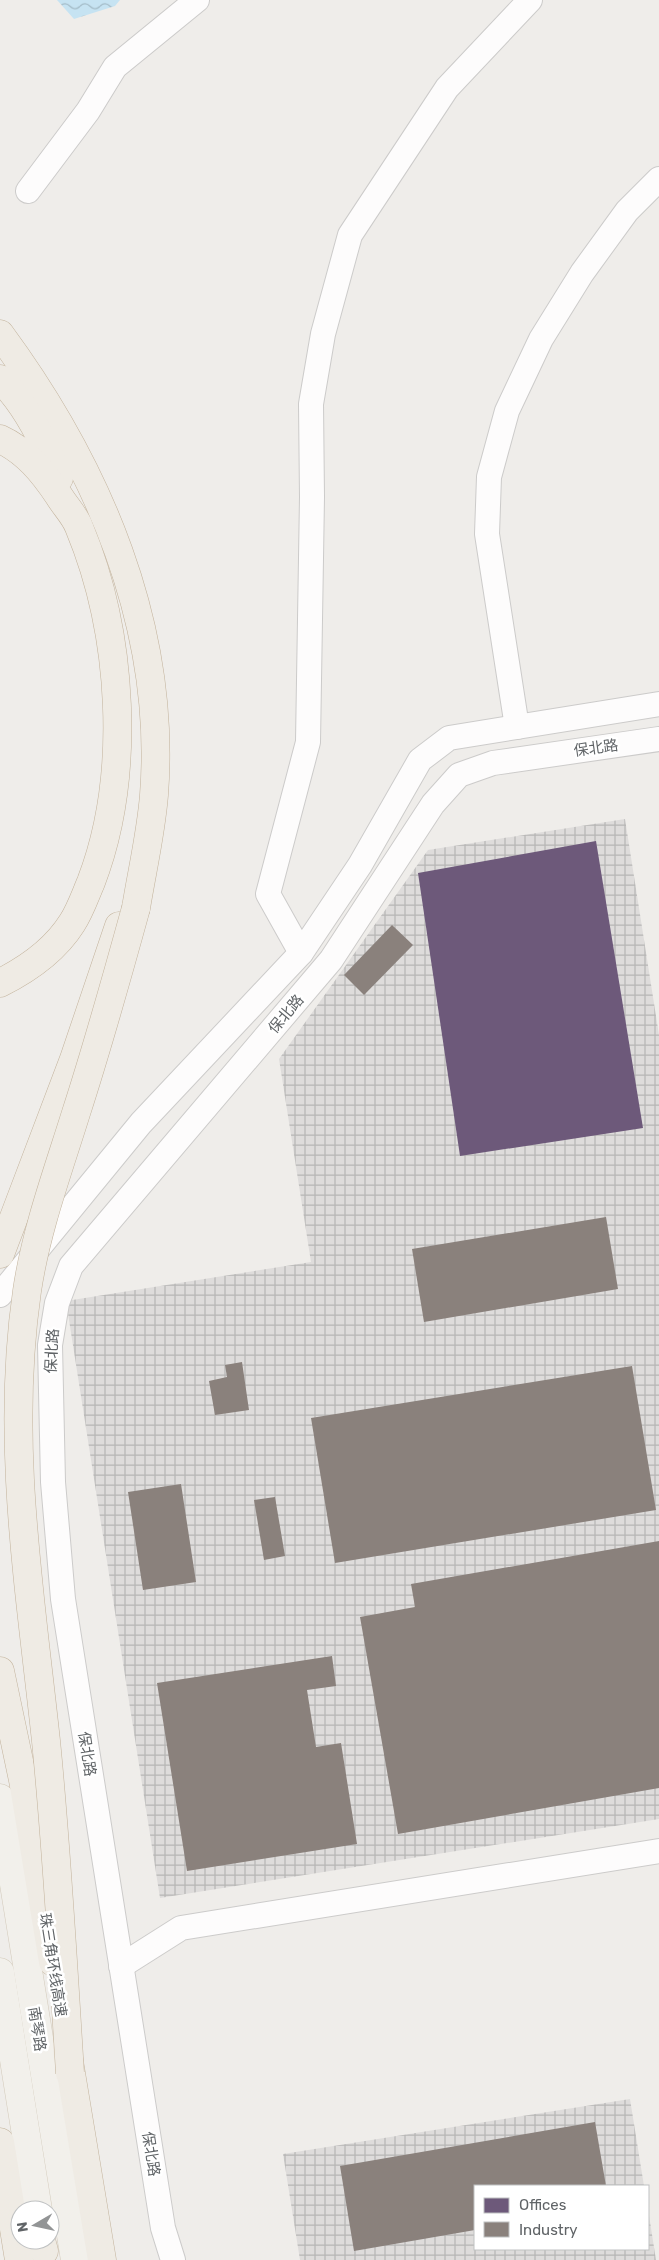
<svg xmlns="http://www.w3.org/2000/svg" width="659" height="2260" viewBox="0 0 659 2260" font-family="Rubik,'Noto Sans SC',sans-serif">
	<defs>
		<pattern id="industrial-grid" width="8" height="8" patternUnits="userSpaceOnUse" patternTransform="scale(1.25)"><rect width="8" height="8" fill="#dedcdb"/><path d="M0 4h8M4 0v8" fill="none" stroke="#b7b6b5"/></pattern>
		<pattern id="water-waves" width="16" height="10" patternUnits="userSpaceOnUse" patternTransform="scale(1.25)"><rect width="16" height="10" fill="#c6e3f2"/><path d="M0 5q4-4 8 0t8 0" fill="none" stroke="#a4bcc8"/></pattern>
	</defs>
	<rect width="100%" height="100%" fill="#efedea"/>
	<g fill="url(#industrial-grid)">
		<polygon points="625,819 659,1035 659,1819 160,1898 66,1301 311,1262 279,1059 428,850"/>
		<polygon points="630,2099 644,2186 475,2186 475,2249 648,2249 648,2209 656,2260 300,2260 283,2154"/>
	</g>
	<polygon fill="url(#water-waves)" points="57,0 120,0 115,6 74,19"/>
	<polygon fill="#6d597a" points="596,841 643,1128 460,1156 418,873"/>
	<g fill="#8a817c">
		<polygon points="392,925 413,945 364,995 344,975"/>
		<polygon points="606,1217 618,1289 424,1322 412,1249"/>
		<polygon points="242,1362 249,1410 215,1415 209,1381 227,1377 225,1365"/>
		<polygon points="632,1366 656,1510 335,1563 311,1418"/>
		<polygon points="181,1484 196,1582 143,1590 128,1492"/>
		<polygon points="275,1497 285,1556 264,1560 254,1500"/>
		<polygon points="659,1541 659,1788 398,1834 360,1617 415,1607 411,1584"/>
		<polygon points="332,1656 336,1686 307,1690 316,1747 341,1743 357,1844 187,1871 157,1683"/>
		<polygon points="595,2122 606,2186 475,2186 475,2230 354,2251 340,2166"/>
	</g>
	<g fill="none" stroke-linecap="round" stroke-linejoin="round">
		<g stroke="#cccbca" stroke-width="26">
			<g id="minor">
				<polyline points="28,191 88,111 115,67 197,0"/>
				<polyline points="517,727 487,534 489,477 507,411 541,339 582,273 627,211 659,179"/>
				<polyline points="301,953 268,894 308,742 312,497 311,404 323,334 350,235 447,88 530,0"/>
				<polyline points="0,1295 141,1123 301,953 360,865 420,760 449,738 659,704"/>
				<polyline points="121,1966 181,1928 659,1851"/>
				<polyline points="173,2260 163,2228 63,1599 53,1482 50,1345 57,1303 71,1266 331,960 433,804 459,775 493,763 659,739"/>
			</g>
		</g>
		<g stroke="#d3cabb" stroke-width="29">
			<g id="major">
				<polyline points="0,1798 75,2260"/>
				<polyline points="0,1972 38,2210"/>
			</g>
		</g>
		<g stroke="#c2b29b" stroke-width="29">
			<g id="highway">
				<path d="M0 334C98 467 167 627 154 795 151 833 142 871 136 908"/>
				<path d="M0 379C27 405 45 444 59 478"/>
				<path d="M0 439C26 451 43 472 59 496 65 506 75 516 79 527 123 633 132 775 91 882 85 896 80 911 72 923 55 950 28 969 0 983"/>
				<polyline points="0,1254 74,1059 119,926"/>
				<polyline points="0,1671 23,1780 53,1962"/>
				<polyline points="67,2049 102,2260"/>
				<polyline points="0,2142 19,2260"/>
				<polyline points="41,2240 44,2251"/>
			</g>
		</g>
		<use href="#minor" stroke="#fdfcfc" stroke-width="24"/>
		<use href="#major" stroke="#f2f0eb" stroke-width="28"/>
		<use href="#highway" stroke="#efebe4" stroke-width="28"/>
		<g stroke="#c2b29b" stroke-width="29" stroke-linecap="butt">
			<path id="highway-bridge" d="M70 2073C63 1962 57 1851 46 1741 30 1591 5 1442 27 1291 36 1230 58 1171 76 1113 98 1045 117 977 136 908"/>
		</g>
		<use href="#highway-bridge" stroke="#efebe4" stroke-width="28"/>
	</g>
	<g text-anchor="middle" stroke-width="5" stroke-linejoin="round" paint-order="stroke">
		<g font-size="15" fill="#606467" stroke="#fff">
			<text transform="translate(596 748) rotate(-8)" y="5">保北路</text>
			<text transform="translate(286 1014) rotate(-50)" y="5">保北路</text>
			<text transform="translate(52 1351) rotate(-87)" y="5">保北路</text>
			<text transform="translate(87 1754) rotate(81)" y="5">保北路</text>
			<text transform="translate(53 1965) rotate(81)" y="5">珠三角环线高速</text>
			<text transform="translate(37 2029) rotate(81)" y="5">南琴路</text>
			<text transform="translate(151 2154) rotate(81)" y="5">保北路</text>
		</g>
	</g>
	<rect x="474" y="2185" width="175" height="65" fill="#ffffff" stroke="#bfc1c2"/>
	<rect x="484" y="2198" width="25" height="15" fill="#6d597a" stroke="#bfc1c2"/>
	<text x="519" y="2210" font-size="15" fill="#606467">Offices</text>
	<rect x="484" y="2222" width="25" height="15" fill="#8a817c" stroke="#bfc1c2"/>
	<text x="519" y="2235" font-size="15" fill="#606467">Industry</text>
	<g transform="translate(35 2225) rotate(261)"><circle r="24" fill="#ffffff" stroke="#bfc1c2"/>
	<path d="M0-4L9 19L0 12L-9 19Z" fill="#929495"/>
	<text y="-8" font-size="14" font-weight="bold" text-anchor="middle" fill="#606467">N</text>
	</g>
</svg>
